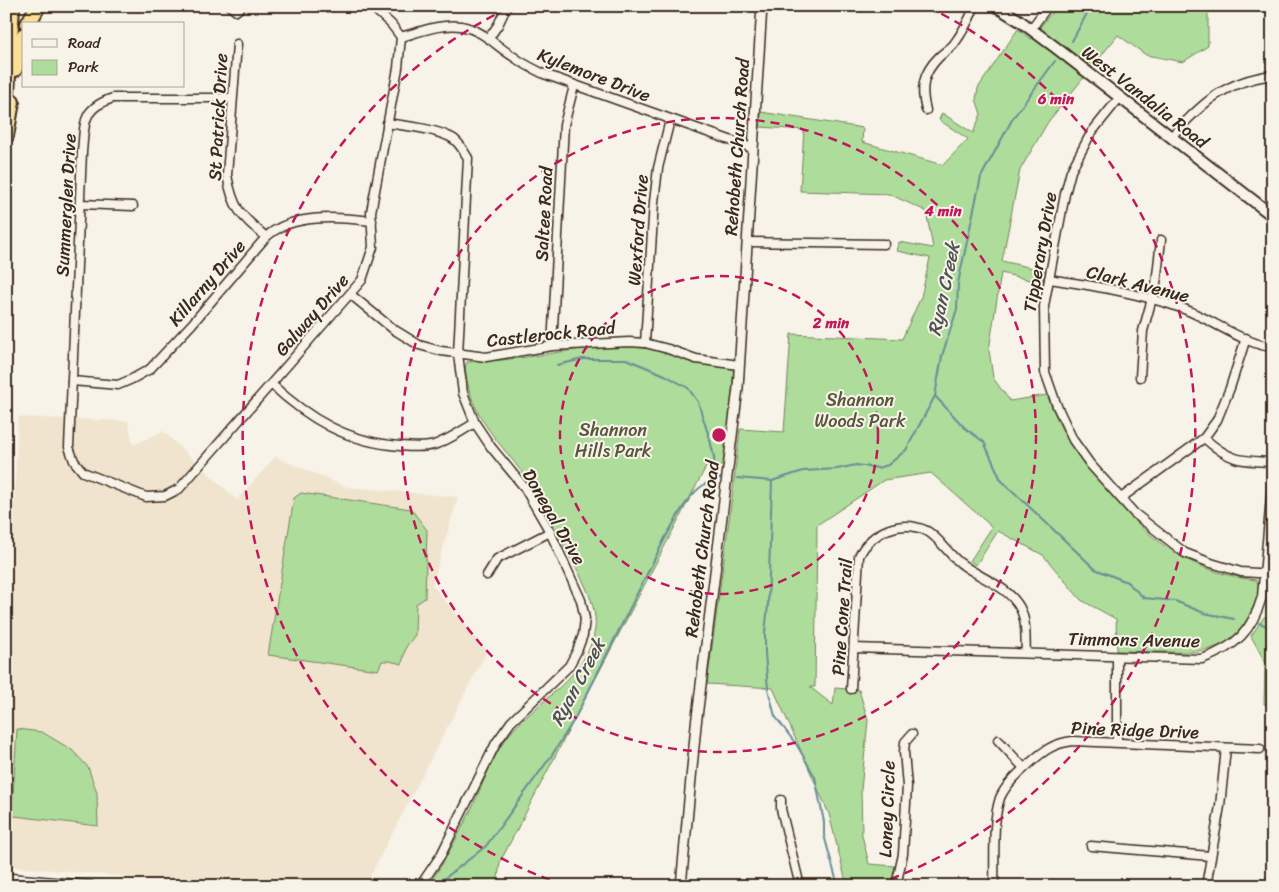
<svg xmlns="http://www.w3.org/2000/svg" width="1279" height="892" viewBox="0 0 1279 892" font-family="Sriracha,sans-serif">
	<rect width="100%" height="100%" fill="#f7f3e8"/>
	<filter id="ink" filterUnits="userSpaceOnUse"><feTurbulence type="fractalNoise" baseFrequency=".02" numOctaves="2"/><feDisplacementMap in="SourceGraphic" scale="10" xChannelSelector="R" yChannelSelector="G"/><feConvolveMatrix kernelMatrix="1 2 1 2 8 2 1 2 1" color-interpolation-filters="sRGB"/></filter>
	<g filter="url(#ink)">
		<polygon fill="#f1e4cf" points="18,417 128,421 133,445 163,431 237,500 275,457 347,487 458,497 432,585 487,651 365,886 228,886 6,866 6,688"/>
		<g fill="#aedc9b" stroke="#74835c">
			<path d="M1059 6H1208V46L1183 62 1146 55 1118 35 1048 122 1020 170 1002 261 1045 271 1042 283 1001 273 989 350 993 378 1010 401 1047 395C1054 412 1061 430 1072 446 1082 463 1097 479 1110 494 1152 542 1190 572 1256 580 1262 588 1256 601 1252 609 1234 650 1207 653 1167 652 1151 652 1134 651 1117 651L1116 619 1081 600 1043 555 998 531 976 565 970 561 992 527 931 473 884 480 817 525 815 687H810L833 705 835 688 859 690 868 720 861 790 862 835 869 864 895 866 891 886H847L829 814 773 688 707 684C718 599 731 514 740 429L784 432 791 334 902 339 921 297 930 258 897 251 899 242 933 248 926 211 889 194 800 191 804 130 760 127 761 112 863 128 862 142 943 165 968 139 939 120 942 113 973 133 981 114 976 99 978 88 1018 29 1031 39 1047 18Z"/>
			<path d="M599 347H631L652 349 696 363 730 368 734 371 729 429 724 465H707L500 862 497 886H428C444 862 458 836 471 810 483 785 491 758 508 736 536 701 588 677 595 629 599 600 571 561 558 535 550 520 542 504 533 489 510 450 476 428 467 380 466 373 464 368 467 362 479 360 490 361 502 360 534 357 566 350 599 347Z"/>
			<polygon points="301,493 411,509 427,530 425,598 416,604 415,635 406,647 402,664 389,661 382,661 378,670 268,655 294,498"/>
			<polygon points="1264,617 1273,619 1273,705 1264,704 1265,662 1251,636"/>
			<polygon points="17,729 42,732 72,750 88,767 97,793 98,826 14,816 12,812"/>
		</g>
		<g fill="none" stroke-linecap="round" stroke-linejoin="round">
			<g stroke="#688d97" stroke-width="2">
				<polyline points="1072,41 1091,6"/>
				<polyline points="557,365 583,359 626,359 665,375 688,388 698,402 710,440 714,457 715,479"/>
				<polyline points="935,396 965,428 984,442 1001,480 1095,569 1127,582 1144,598 1175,601 1204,613 1234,619"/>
				<polyline points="737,478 772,481 803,471 837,469 856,465 878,468 888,465 906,450 935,396 942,356 957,309 958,283 981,177 1013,118 1055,61"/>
				<polyline points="772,481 768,606 765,632 765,653 768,689 775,716 798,747 815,777 824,822 824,835 838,886"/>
				<polyline points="1259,623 1273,628"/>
				<path d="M435 886 486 846 552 755 574 720 665 538C676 520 687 495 705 484 710 481 715 480 720 478"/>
			</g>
			<g stroke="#3b2a1e" stroke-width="11">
				<g id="minor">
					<polyline points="230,6 236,11 242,6"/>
					<polyline points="1031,29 1048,6"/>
					<path d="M401 37C419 32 442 23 461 26 483 30 496 46 514 57 523 64 534 69 544 74L752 148"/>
					<polyline points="489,38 498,25 507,6"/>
					<path d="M237 44 227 175C233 209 240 215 266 237"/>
					<polyline points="1120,97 1091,133 1071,171 1065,194 1044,306 1045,372 1057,406 1073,440 1090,464 1134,513 1185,553 1211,563 1241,572 1273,574"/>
					<path d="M232 98H113C81 109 85 123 82 152L69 447 74 461 83 472 146 497 165 496 179 489 362 280 373 247 371 212 398 68 401 37 391 24 371 6"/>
					<path d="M926 110C920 88 923 73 939 57 944 52 950 49 954 44 963 32 969 20 975 6"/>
					<path d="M387 123C406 126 432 128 450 137 458 140 463 150 468 158L458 354 463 393 475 423 491 447 524 487 550 532 581 600 585 619 583 635 577 651 569 666 511 722 496 743 441 855 420 886"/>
					<path d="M1171 137C1202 103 1225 81 1273 75"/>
					<polyline points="80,204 133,206"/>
					<polyline points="747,242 884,244"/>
					<path d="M1049 279C1094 286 1141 293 1184 309 1209 318 1248 346 1273 347"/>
					<polyline points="350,294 393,329 419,345 441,351 486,357 552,346 629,342 645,343 668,349 696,359 739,365"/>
					<polyline points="645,343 654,202 658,168 670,120"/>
					<polyline points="552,346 564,125 574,86"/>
					<polyline points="1140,377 1143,331 1156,284 1161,240"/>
					<path d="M72 381 118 385 132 379 150 369 192 324 266 237C292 213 339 217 372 221"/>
					<path d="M271 384C309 419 347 442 400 446 411 447 423 448 434 445 449 440 461 431 475 423"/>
					<path d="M1204 438C1230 461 1240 461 1273 462"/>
					<polyline points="1121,498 1204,438 1217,420 1230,388 1246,338"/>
					<polyline points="487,575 497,559 550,532"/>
					<path d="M854 648 1202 659C1236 647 1252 631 1262 597L1273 475"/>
					<path d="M851 689 859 556C871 532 901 518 927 531 941 539 949 556 963 565 982 579 1008 586 1020 608 1027 621 1025 639 1026 653"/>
					<polyline points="998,740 1024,768"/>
					<polyline points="1117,742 1117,657"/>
					<polyline points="781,800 781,809 800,886"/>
					<polyline points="1091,846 1210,856"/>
					<polyline points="896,886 903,854 907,786 904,752 905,742 912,734"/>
					<path d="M994 886C995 861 992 821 1000 798 1006 784 1019 773 1030 763 1043 751 1054 743 1073 741L1260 749"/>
					<polyline points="1206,886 1220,806 1226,748"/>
				</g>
			</g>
			<g stroke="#3b2a1e" stroke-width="12">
				<g id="tertiary">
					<polyline points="6,878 91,886"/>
					<polyline points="681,886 696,725 738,388 762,6"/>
				</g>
			</g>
			<g stroke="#3b2a1e" stroke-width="14">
				<polyline id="secondary" points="996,6 1020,21 1055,47 1273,216"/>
			</g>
			<g stroke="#3b2a1e" stroke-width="18">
				<g id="motorway">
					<polyline points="28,24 38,6"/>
					<polyline points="15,69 24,35"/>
					<polyline points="6,111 12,6"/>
					<polyline points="6,136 12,102"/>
				</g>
			</g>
			<use href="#minor" stroke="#f7f3e8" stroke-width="8"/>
			<use href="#tertiary" stroke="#f7f3e8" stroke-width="9"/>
			<use href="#secondary" stroke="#f7f3e8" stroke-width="10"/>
			<use href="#motorway" stroke="#fbdf96" stroke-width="14"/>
		</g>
	</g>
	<g fill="none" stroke="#c2185b" stroke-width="2.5" stroke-dasharray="9 6">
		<circle cx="719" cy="435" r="159"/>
		<circle cx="719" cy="435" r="317"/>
		<path d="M564 885A476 476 0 0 1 510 7M928 7A476 476 0 0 1 874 885"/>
	</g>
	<g text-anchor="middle" stroke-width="4" stroke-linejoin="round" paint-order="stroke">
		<g font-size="18" fill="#3b2a1e" stroke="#f7f3e8">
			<text transform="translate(594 75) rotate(21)" y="6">Kylemore Drive</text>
			<text transform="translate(1145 97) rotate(38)" y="6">West Vandalia Road</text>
			<text transform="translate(218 117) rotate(-87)" y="6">St Patrick Drive</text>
			<text transform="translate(737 147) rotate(-86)" y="6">Rehobeth Church Road</text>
			<text transform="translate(66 205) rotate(-87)" y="6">Summerglen Drive</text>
			<text transform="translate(544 214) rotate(-87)" y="6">Saltee Road</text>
			<text transform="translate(638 230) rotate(-86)" y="6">Wexford Drive</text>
			<text transform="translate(1040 252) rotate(-80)" y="6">Tipperary Drive</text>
			<text transform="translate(207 283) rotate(-49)" y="6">Killarny Drive</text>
			<text transform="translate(1138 284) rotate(14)" y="6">Clark Avenue</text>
			<text transform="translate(312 315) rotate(-49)" y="6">Galway Drive</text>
			<text transform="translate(551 334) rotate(-6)" y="6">Castlerock Road</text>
			<text transform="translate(554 517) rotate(60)" y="6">Donegal Drive</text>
			<text transform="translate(702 549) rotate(-83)" y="6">Rehobeth Church Road</text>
			<text transform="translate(842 617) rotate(-86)" y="6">Pine Cone Trail</text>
			<text transform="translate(1134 640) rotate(1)" y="6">Timmons Avenue</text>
			<text transform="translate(1135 730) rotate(2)" y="6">Pine Ridge Drive</text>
			<text transform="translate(887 809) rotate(-88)" y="6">Loney Circle</text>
		</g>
		<g font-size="18" fill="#58563d" stroke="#f7f3e8">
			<text x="860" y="406">Shannon<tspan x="860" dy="21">Woods Park</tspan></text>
			<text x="613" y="436">Shannon<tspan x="613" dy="21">Hills Park</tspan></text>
		</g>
		<g font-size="19" font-style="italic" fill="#4e5350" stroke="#f7f3e8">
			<text transform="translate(943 289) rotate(-78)" y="7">Ryan Creek</text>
			<text transform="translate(577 682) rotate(-62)" y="7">Ryan Creek</text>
		</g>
	</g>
	<circle cx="719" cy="435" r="8" fill="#c2185b" stroke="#f7f3e8" stroke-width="2.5"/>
	<g font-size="15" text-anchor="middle" font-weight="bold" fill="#c2185b" stroke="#f7f3e8" stroke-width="4" stroke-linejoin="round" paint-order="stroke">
		<text x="1056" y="104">6 min</text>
		<text x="943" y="216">4 min</text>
		<text x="831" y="328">2 min</text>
	</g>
	<rect width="1279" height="892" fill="none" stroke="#f7f3e8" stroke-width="25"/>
	<rect x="12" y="12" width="1254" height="867" fill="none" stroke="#3b2a1e" stroke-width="2" filter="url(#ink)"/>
	<rect x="22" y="22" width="162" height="65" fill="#f7f3e8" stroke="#aca397"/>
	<rect x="32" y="39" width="25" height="8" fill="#f7f3e8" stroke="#aca397"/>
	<text x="68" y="48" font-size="15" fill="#3b2a1e">Road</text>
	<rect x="32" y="60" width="25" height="15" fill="#aedc9b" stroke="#aca397"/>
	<text x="68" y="72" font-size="15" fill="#3b2a1e">Park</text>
</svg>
